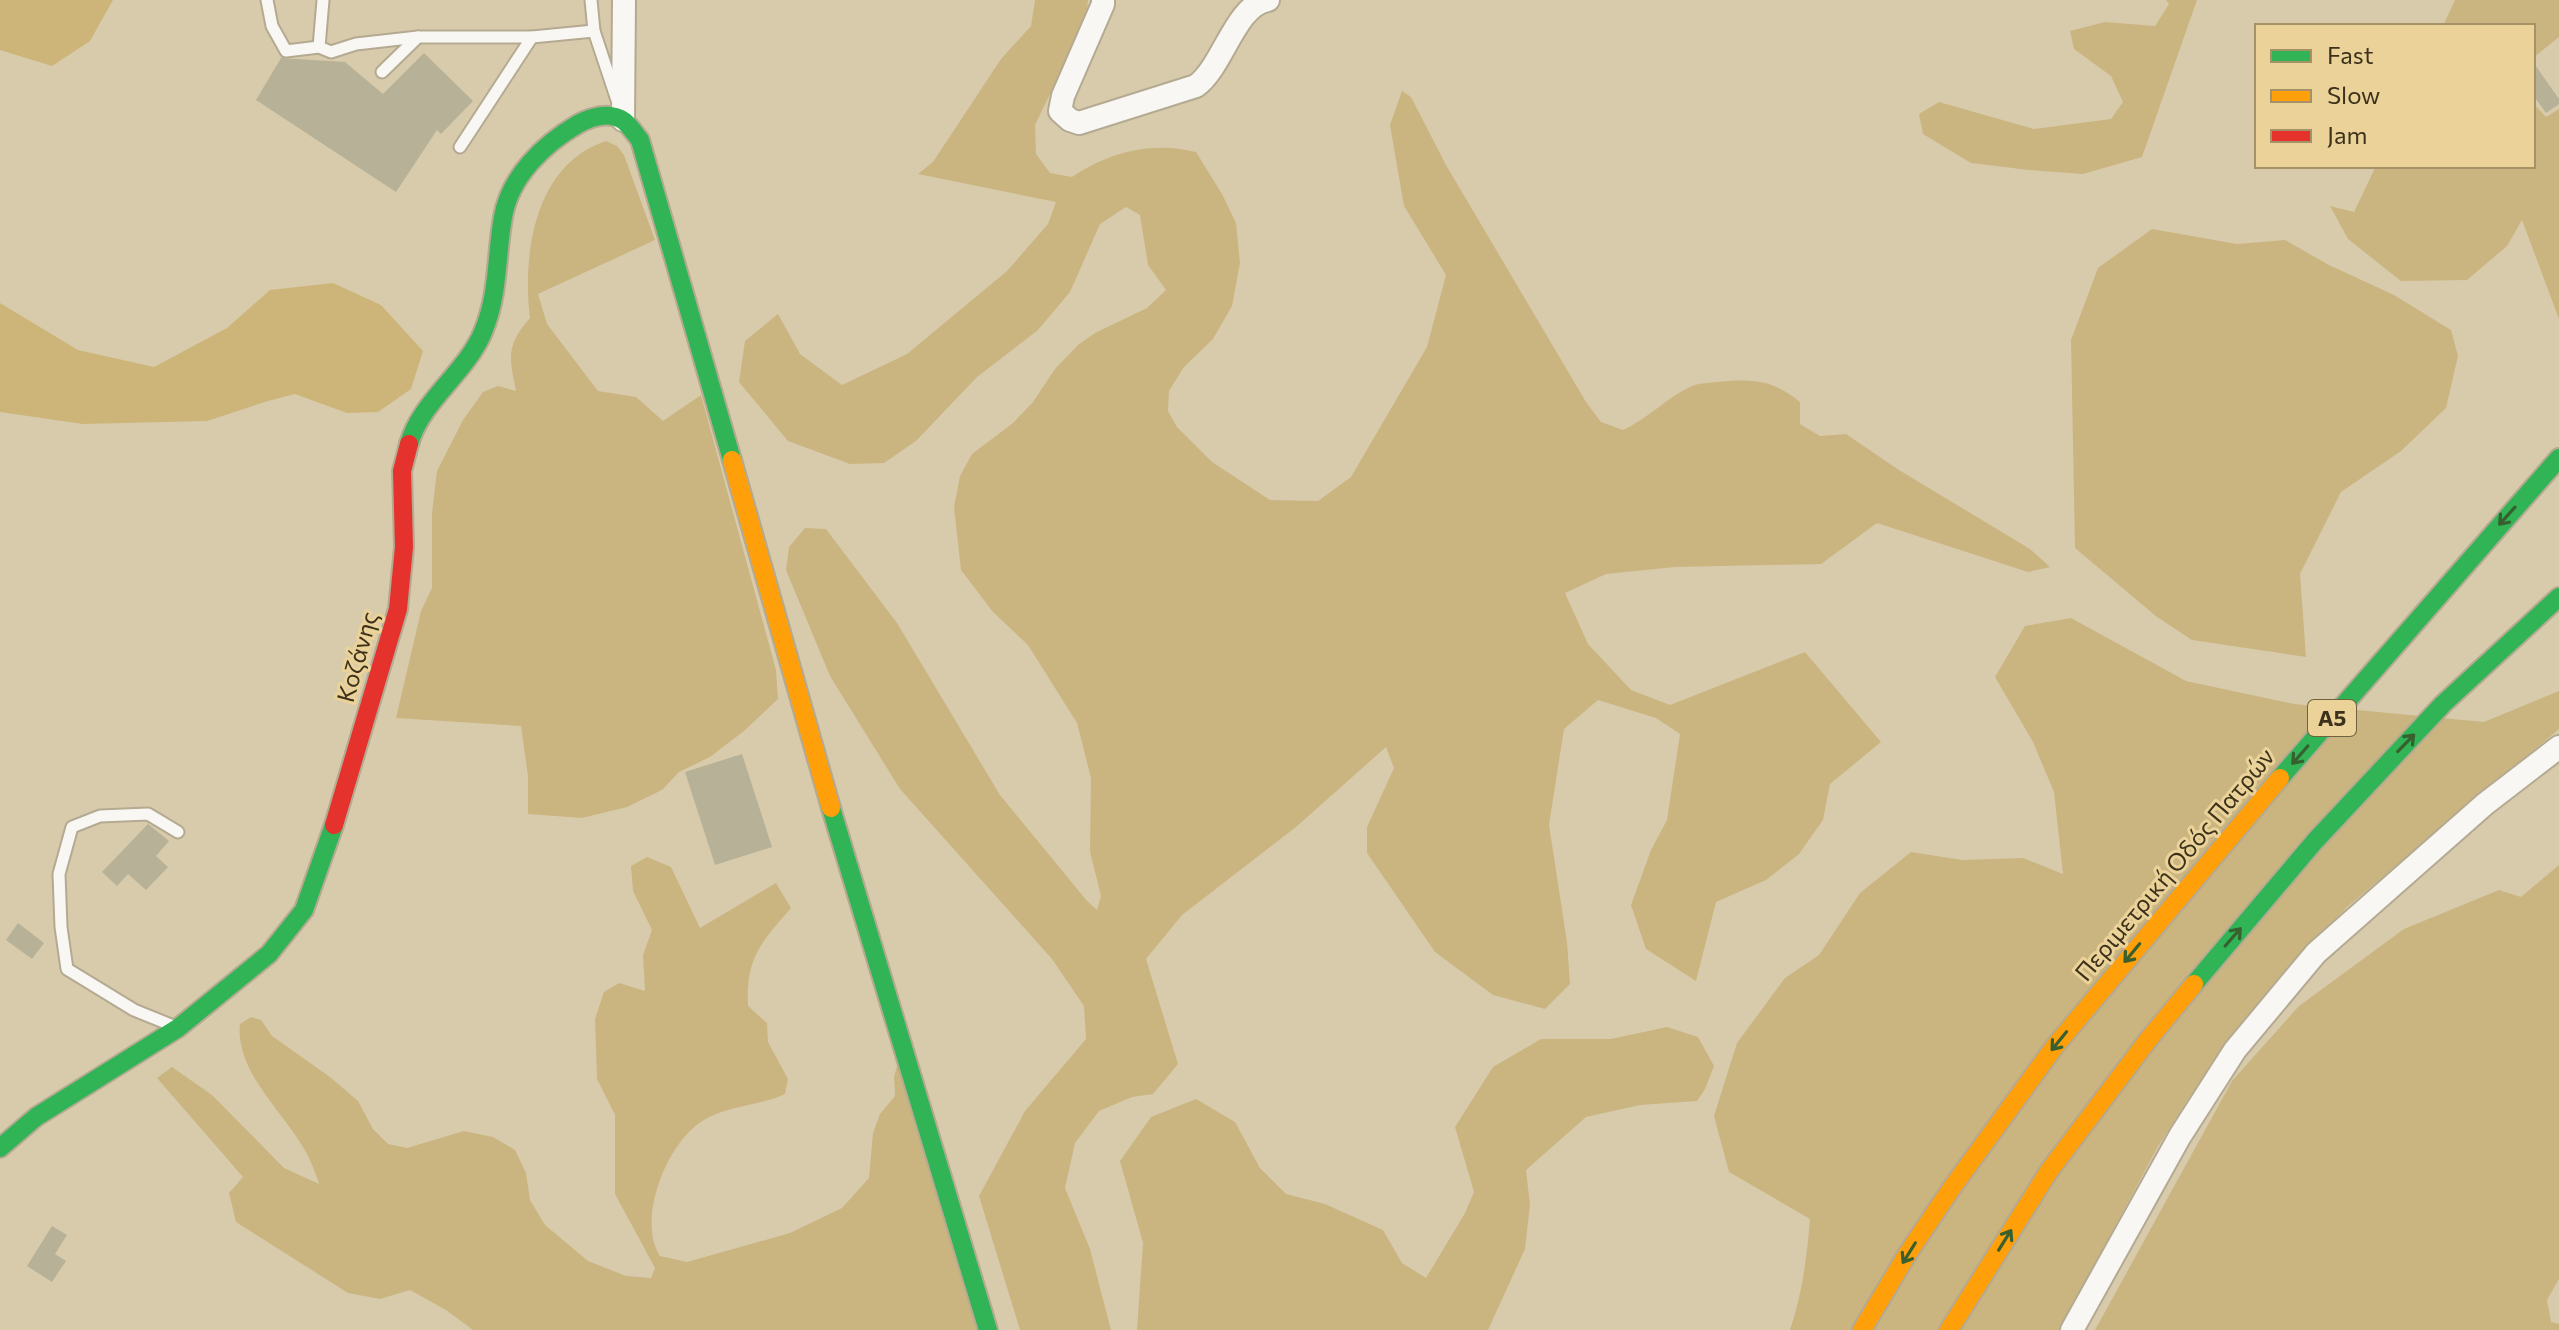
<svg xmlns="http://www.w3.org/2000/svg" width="2559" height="1330" viewBox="0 0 2559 1330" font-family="Commissioner,sans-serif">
	<rect width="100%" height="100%" fill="#d8cbac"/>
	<g fill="#cab581">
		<path d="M1035 0H1088L1086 20 1035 125 1036 154 1050 173 1072 177C1109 152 1152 141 1196 152L1222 194 1236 223 1240 263 1232 306 1213 339 1184 367 1169 391 1168 411 1177 427 1212 462 1270 500 1318 501 1351 477 1427 347 1446 275 1404 206 1390 125 1402 91 1411 97 1446 165 1586 402 1601 422 1623 430C1649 418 1666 398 1692 386 1699 383 1709 383 1717 382 1752 379 1772 379 1800 402V424L1820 436 1846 434 1899 470 2030 549 2050 567 2028 572 1877 523 1821 564 1675 567 1606 574 1565 593 1588 644 1631 690 1670 705 1805 652 1881 742 1830 784 1823 820 1799 854 1766 880 1716 902 1696 981 1646 949 1631 905 1651 850 1667 820 1680 734 1656 718 1598 700 1564 729 1549 825 1567 942 1570 984 1545 1009 1493 995 1435 952 1367 853V827L1394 768 1386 747 1296 827 1182 915 1146 959 1178 1064 1153 1094 1132 1097 1099 1111 1075 1143 1065 1188 1090 1249 1111 1330H1020L979 1196 1025 1111 1086 1039 1084 1006 1052 959 900 789 830 676 786 570 789 547 805 528 826 529 897 623 1000 795 1087 901 1097 910 1101 896 1090 852 1091 778 1077 723 1028 645 993 612 961 570 954 507 960 476 972 454 1013 423 1033 402 1055 369 1078 345 1095 333 1147 308 1166 290 1148 265 1140 215 1126 207 1100 224 1070 292 1038 330 977 377 916 441 884 463 850 464 788 441 739 382 745 341 778 314 800 354 842 385 907 354 1007 271 1048 224 1056 202 918 174 933 162 1001 59 1031 26Z"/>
		<polygon points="2166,0 2197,0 2142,157 2083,174 2029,170 1971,163 1923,134 1919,114 1939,102 2034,129 2111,119 2123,102 2111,76 2074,49 2070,31 2105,22 2155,26 2169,4"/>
		<polygon points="2455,0 2559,0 2559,37 2533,58 2533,26 2443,26"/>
		<polygon points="2533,103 2546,117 2559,109 2559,319 2522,220 2507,246 2467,280 2401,281 2348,239 2330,206 2354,212 2376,166 2533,166"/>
		<path d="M606 141 617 146 624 155 655 240 538 294 547 324 598 391 636 397 663 421 701 395 776 670 778 699 744 731 710 757 679 772 662 790 627 807 582 818 528 814V776L521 726 396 718 421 611 432 588V513L437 471 463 420 483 392 498 386 516 391C509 357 506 345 530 318 522 253 535 164 606 141Z"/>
		<polygon points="2152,229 2237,244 2285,240 2329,265 2394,295 2451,330 2458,356 2446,408 2401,451 2341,492 2300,574 2306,657 2192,640 2157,617 2075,548 2071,340 2098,268"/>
		<path d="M2071 618 2186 681 2294 704 2484 722 2559 691V729L2347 907 2267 992 2198 1084 2157 1148 2060 1330H1790C1802 1295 1807 1256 1810 1219L1729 1172 1714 1116 1737 1043 1785 978 1819 955 1860 893 1911 852 1962 860 2023 858 2063 874 2054 792 2033 742 1995 677 2025 626Z"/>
		<path d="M647 857 671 867 700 928 776 883 791 908C761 943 746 957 748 1006L767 1023 768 1042 788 1079 785 1094C757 1107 724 1105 698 1124 665 1148 637 1221 660 1256L687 1262 790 1233 842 1208 869 1178 873 1133 880 1114 895 1096 894 1077 900 1055 980 1330H473L446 1310 410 1290 380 1299 348 1293 236 1222 229 1193 243 1177 157 1078 172 1067 212 1095 284 1168 319 1184C315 1171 309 1156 301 1144 279 1108 235 1069 240 1024L251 1017 261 1020 272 1036 330 1077 358 1101 373 1129 388 1144 407 1148 464 1131 493 1137 515 1150 526 1173 530 1200 545 1225 588 1261 626 1276 651 1278 655 1268 615 1194V1115L597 1079 595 1019 604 992 619 983 645 991 643 955 652 930 633 891 631 866Z"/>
		<polygon points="2559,865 2559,1279 2547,1300 2551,1322 2559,1324 2559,1330 2095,1330 2232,1081 2299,1006 2404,929 2499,890 2521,897"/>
		<polygon points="1667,1027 1698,1037 1714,1066 1705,1089 1697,1101 1640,1105 1586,1117 1526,1170 1530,1205 1525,1249 1488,1330 1137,1330 1143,1243 1120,1161 1151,1117 1196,1099 1235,1122 1260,1168 1286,1194 1325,1204 1383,1230 1402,1263 1426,1278 1465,1213 1474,1192 1455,1127 1493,1067 1541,1039 1611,1039"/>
	</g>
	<g fill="#cdb579">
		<polygon points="0,0 113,0 90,41 52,66 0,50"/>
		<polygon points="333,283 381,305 423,351 411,389 378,412 347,413 295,394 268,401 207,421 83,424 0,412 0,303 78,350 154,367 227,328 270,290"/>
	</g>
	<g fill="#b6b197">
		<polygon points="424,53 473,101 441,134 437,130 396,192 256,100 281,58 345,62 383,94"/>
		<polygon points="2533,62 2559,99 2559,104 2546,113 2533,95"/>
		<polygon points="742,754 772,847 715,865 685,772"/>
		<polygon points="148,824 169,841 156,856 168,867 146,890 128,874 117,886 102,872"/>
		<polygon points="18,923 44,943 32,959 6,940"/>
		<polygon points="52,1226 67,1235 55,1254 66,1261 52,1282 27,1266"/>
	</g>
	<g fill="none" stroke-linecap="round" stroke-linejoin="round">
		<g stroke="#b4aa92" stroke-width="15">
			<g id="lane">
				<polyline points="267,0 272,26 286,51 319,47 323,0"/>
				<polyline points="591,0 594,31 617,100"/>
				<polyline points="319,47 331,52 356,44 418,37"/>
				<polyline points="382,72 418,37 532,37"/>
				<polyline points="460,147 532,37 594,31"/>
				<polyline points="171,1025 134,1010 67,969 61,927 59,874 72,827 100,816 148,814 178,832"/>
			</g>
		</g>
		<g stroke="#b4aa92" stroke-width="26">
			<g id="street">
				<path d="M1103 0V4L1063 96 1060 111 1070 120 1079 123 1196 86C1223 67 1235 5 1268 0"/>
				<polyline points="623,120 624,0"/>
				<polyline points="2072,1330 2180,1136 2235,1050 2316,953 2485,804 2559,747"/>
			</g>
		</g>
		<g stroke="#b4aa92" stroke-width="22">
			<g id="fast">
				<path d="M409 444C421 401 466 373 483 332 499 294 496 256 503 217 510 176 544 144 578 124 591 117 610 111 624 121 630 126 635 134 640 140L732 460"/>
				<polyline points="2280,778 2559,458"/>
				<polyline points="831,808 988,1330"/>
				<polyline points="2194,984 2315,841 2443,704 2559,597"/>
				<polyline points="0,1148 36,1117 178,1028 269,954 304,910 334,825"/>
			</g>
		</g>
		<g stroke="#b4aa92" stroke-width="22">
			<g id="slow">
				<polyline points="732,460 831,808"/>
				<polyline points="1862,1330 1908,1253 1951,1189 2055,1046 2280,778"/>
				<polyline points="1949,1330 2049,1171 2148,1040 2194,984"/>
			</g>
		</g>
		<g stroke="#b4aa92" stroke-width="22">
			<polyline id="jam" points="334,825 398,609 404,547 402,471 409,444"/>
		</g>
		<use href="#lane" stroke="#f9f7f3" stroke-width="11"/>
		<use href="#street" stroke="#f9f7f3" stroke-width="22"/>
		<use href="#fast" stroke="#30b455" stroke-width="18"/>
		<use href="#slow" stroke="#ff9f0a" stroke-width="18"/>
		<use href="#jam" stroke="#e5322d" stroke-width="18"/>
	</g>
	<defs><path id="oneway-shaft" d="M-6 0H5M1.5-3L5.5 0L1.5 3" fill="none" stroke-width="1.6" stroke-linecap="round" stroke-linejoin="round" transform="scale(2)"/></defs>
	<g stroke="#38602f">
		<use href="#oneway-shaft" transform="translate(2507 516) rotate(132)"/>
		<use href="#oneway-shaft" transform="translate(2406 743) rotate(-46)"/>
		<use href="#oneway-shaft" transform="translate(2300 755) rotate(131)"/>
		<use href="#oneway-shaft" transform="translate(2233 937) rotate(-49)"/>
		<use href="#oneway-shaft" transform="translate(2132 953) rotate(130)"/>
		<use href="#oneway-shaft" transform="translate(2059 1041) rotate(129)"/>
		<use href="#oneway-shaft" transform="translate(2005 1240) rotate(-58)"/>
		<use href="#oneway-shaft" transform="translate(1909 1253) rotate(122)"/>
	</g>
	<g text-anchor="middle" stroke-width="6" stroke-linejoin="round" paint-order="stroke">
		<rect fill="#ebd299" stroke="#706241" stroke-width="2" x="2308" y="700" width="48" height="36" rx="6"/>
		<g font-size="22" font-weight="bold" fill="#3c321b">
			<text x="2332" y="726">Α5</text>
		</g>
		<g font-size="24" fill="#3c321b" stroke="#ebd299">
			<text transform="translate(358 657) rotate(-74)" y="8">Κοζάνης</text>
			<text transform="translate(2175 865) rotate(-50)" y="8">Περιμετρική Οδός Πατρών</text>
		</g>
	</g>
	<rect x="2255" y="24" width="280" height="144" fill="#ebd299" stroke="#a59267" stroke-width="2"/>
	<rect x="2271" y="50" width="40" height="12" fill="#30b455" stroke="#a59267" stroke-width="2"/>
	<text x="2327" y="64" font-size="24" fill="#3c321b">Fast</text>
	<rect x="2271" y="90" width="40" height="12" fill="#ff9f0a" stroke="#a59267" stroke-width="2"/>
	<text x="2327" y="104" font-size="24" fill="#3c321b">Slow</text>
	<rect x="2271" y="130" width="40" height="12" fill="#e5322d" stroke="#a59267" stroke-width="2"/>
	<text x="2327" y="144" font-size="24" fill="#3c321b">Jam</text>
</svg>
